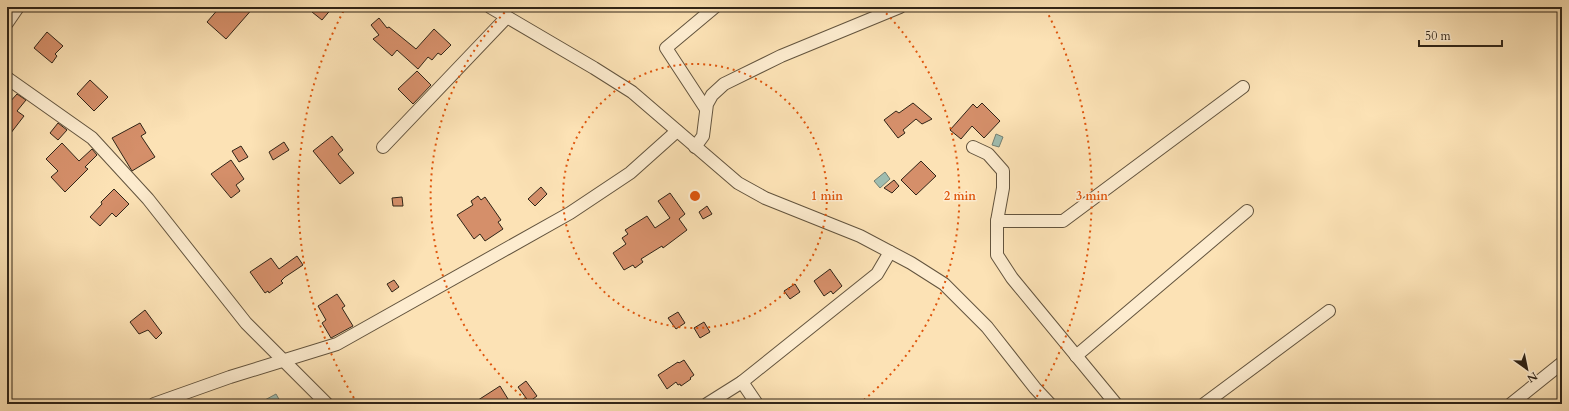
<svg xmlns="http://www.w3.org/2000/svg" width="1569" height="411" viewBox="0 0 1569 411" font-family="Cardo,serif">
	<rect width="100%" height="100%" fill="#fce2b5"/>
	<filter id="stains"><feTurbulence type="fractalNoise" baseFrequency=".005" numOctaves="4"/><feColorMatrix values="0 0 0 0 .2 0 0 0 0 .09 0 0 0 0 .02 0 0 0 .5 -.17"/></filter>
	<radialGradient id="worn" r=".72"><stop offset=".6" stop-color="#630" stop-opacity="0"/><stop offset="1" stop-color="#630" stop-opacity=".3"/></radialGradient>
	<g fill="#9fbdb0" stroke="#738073">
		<polygon points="996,134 1003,137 999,147 992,145"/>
		<polygon points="885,172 890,179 880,188 874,181"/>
		<polygon points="276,394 280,401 275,404 263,404 263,401"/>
	</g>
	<g fill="#d58f6a" stroke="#302417">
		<polygon points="220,7 254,7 226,39 207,22"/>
		<polygon points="317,7 333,7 322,20 312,12"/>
		<polygon points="379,18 387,28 389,27 416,49 434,29 451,45 441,55 438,53 432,60 428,57 418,69 397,50 392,56 373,39 379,35 371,25"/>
		<polygon points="47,32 63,46 55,54 57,56 52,63 34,48"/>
		<polygon points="417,71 431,85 413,104 398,89"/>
		<polygon points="90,80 108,97 94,111 77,94"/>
		<polygon points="17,94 26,100 17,111 24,116 7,138 7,103 8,104"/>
		<polygon points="913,103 932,119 922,124 916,119 903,130 905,133 898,138 884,120 896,111 899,113"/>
		<polygon points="982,103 1000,121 984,138 972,126 961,139 950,130 973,104 977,108"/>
		<polygon points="58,123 67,130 58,140 50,133"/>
		<polygon points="140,123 146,133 141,136 155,157 132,171 112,138"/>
		<polygon points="332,136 343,150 338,154 354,173 340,184 313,151"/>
		<polygon points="284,142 289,150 273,160 269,152"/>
		<polygon points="62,143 79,161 92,149 97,155 85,167 88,169 65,192 51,177 58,171 46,159"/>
		<polygon points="241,146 248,157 239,162 232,151"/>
		<polygon points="231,160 244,179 236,185 240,191 231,198 211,174"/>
		<polygon points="921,161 936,176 916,195 901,180"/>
		<polygon points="894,180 899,186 892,193 884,188"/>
		<polygon points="541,187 547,194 535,206 528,199"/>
		<polygon points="114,189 129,204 116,217 112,213 100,226 90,217 102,204 101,202"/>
		<polygon points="670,193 685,214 679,219 687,230 663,248 662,246 641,259 643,262 635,268 633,265 624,270 613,253 626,244 622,238 628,234 625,230 647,216 655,228 670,218 658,201"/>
		<polygon points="478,196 481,200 485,197 501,220 498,222 503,229 485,241 480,234 474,239 457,215 473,205 471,201"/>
		<polygon points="402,197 403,206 393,206 392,198"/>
		<polygon points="707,206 712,214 703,219 699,212"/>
		<polygon points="297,256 303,265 285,277 281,281 283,283 269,293 268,291 265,293 250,272 271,258 279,269"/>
		<polygon points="830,269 842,286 833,294 831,291 824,296 814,281"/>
		<polygon points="394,280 399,287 392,292 387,284"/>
		<polygon points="795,284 800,292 790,299 784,291"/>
		<polygon points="337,294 345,306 342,308 353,326 331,338 322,323 326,320 318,306"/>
		<polygon points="145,310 162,333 156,339 148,330 139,334 130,322"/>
		<polygon points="678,312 685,323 676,329 668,318"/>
		<polygon points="704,322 710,332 700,338 694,328"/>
		<polygon points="684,360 694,375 690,378 691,379 681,386 680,384 678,385 676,382 667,389 658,375 678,362 679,363"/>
		<polygon points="526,381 537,396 529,402 518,387"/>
		<polygon points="500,386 508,399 501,404 472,404"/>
	</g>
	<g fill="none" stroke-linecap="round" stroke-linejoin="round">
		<g stroke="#63543e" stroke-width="14">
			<g id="minor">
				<polyline points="490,7 594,68 632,92 738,183 765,198 860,236 911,263 944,284 987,327 1035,388 1050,404"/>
				<polyline points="7,23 18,7"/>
				<polyline points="7,78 92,138 148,199 246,323 327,404"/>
				<polyline points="706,109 666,48 715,7"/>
				<polyline points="383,147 507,17"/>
				<polyline points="695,147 703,136 707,104 712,95 724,84 781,56 900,7"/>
				<polyline points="973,147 988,154 1003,171 1003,188 997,221 997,255 1012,278 1116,404"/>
				<polyline points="997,221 1063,221 1243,87"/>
				<polyline points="1076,356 1247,211"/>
				<polyline points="742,382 877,274 890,252"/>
				<polyline points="154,404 230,377 337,344 570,213 630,173 677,131"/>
				<polyline points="707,404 742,382 757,404"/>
				<polyline points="1204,404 1329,311"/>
				<polyline points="1511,404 1562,363"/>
			</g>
		</g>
		<use href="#minor" stroke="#fdeccf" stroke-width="12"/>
	</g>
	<g fill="none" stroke="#df560d" stroke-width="2" stroke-dasharray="2 4">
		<circle cx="695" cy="196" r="132"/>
		<path d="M530 403A265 265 0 0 1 508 9M882 9A265 265 0 0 1 860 403"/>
		<path d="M357 403A397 397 0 0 1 344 10M1046 10A397 397 0 0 1 1033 403"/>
	</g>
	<circle cx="695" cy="196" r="6" fill="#df560d" stroke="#fdeccf" stroke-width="2"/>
	<g font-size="12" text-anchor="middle" font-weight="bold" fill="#df560d" stroke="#fdeccf" stroke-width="3" stroke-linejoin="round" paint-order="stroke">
		<text x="827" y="200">1 min</text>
		<text x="960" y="200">2 min</text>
		<text x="1092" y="200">3 min</text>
	</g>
	<rect width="1569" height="411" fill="none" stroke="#fce2b5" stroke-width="24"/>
	<rect x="8" y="8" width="1553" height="395" fill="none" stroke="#302417" stroke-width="2"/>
	<rect x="12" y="12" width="1545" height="387" fill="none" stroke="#302417"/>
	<g transform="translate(1527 369) rotate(147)" stroke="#fdeccf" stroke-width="3" paint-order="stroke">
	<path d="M0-3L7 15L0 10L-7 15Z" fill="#302417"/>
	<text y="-6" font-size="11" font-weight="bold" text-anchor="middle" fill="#302417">N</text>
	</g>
	<path d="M1419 40v6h83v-6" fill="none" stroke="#302417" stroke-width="2"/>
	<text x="1425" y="40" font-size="12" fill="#302417" stroke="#fdeccf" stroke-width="3" paint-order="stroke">50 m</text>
	<rect width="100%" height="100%" filter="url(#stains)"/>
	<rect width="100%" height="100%" fill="url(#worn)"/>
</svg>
